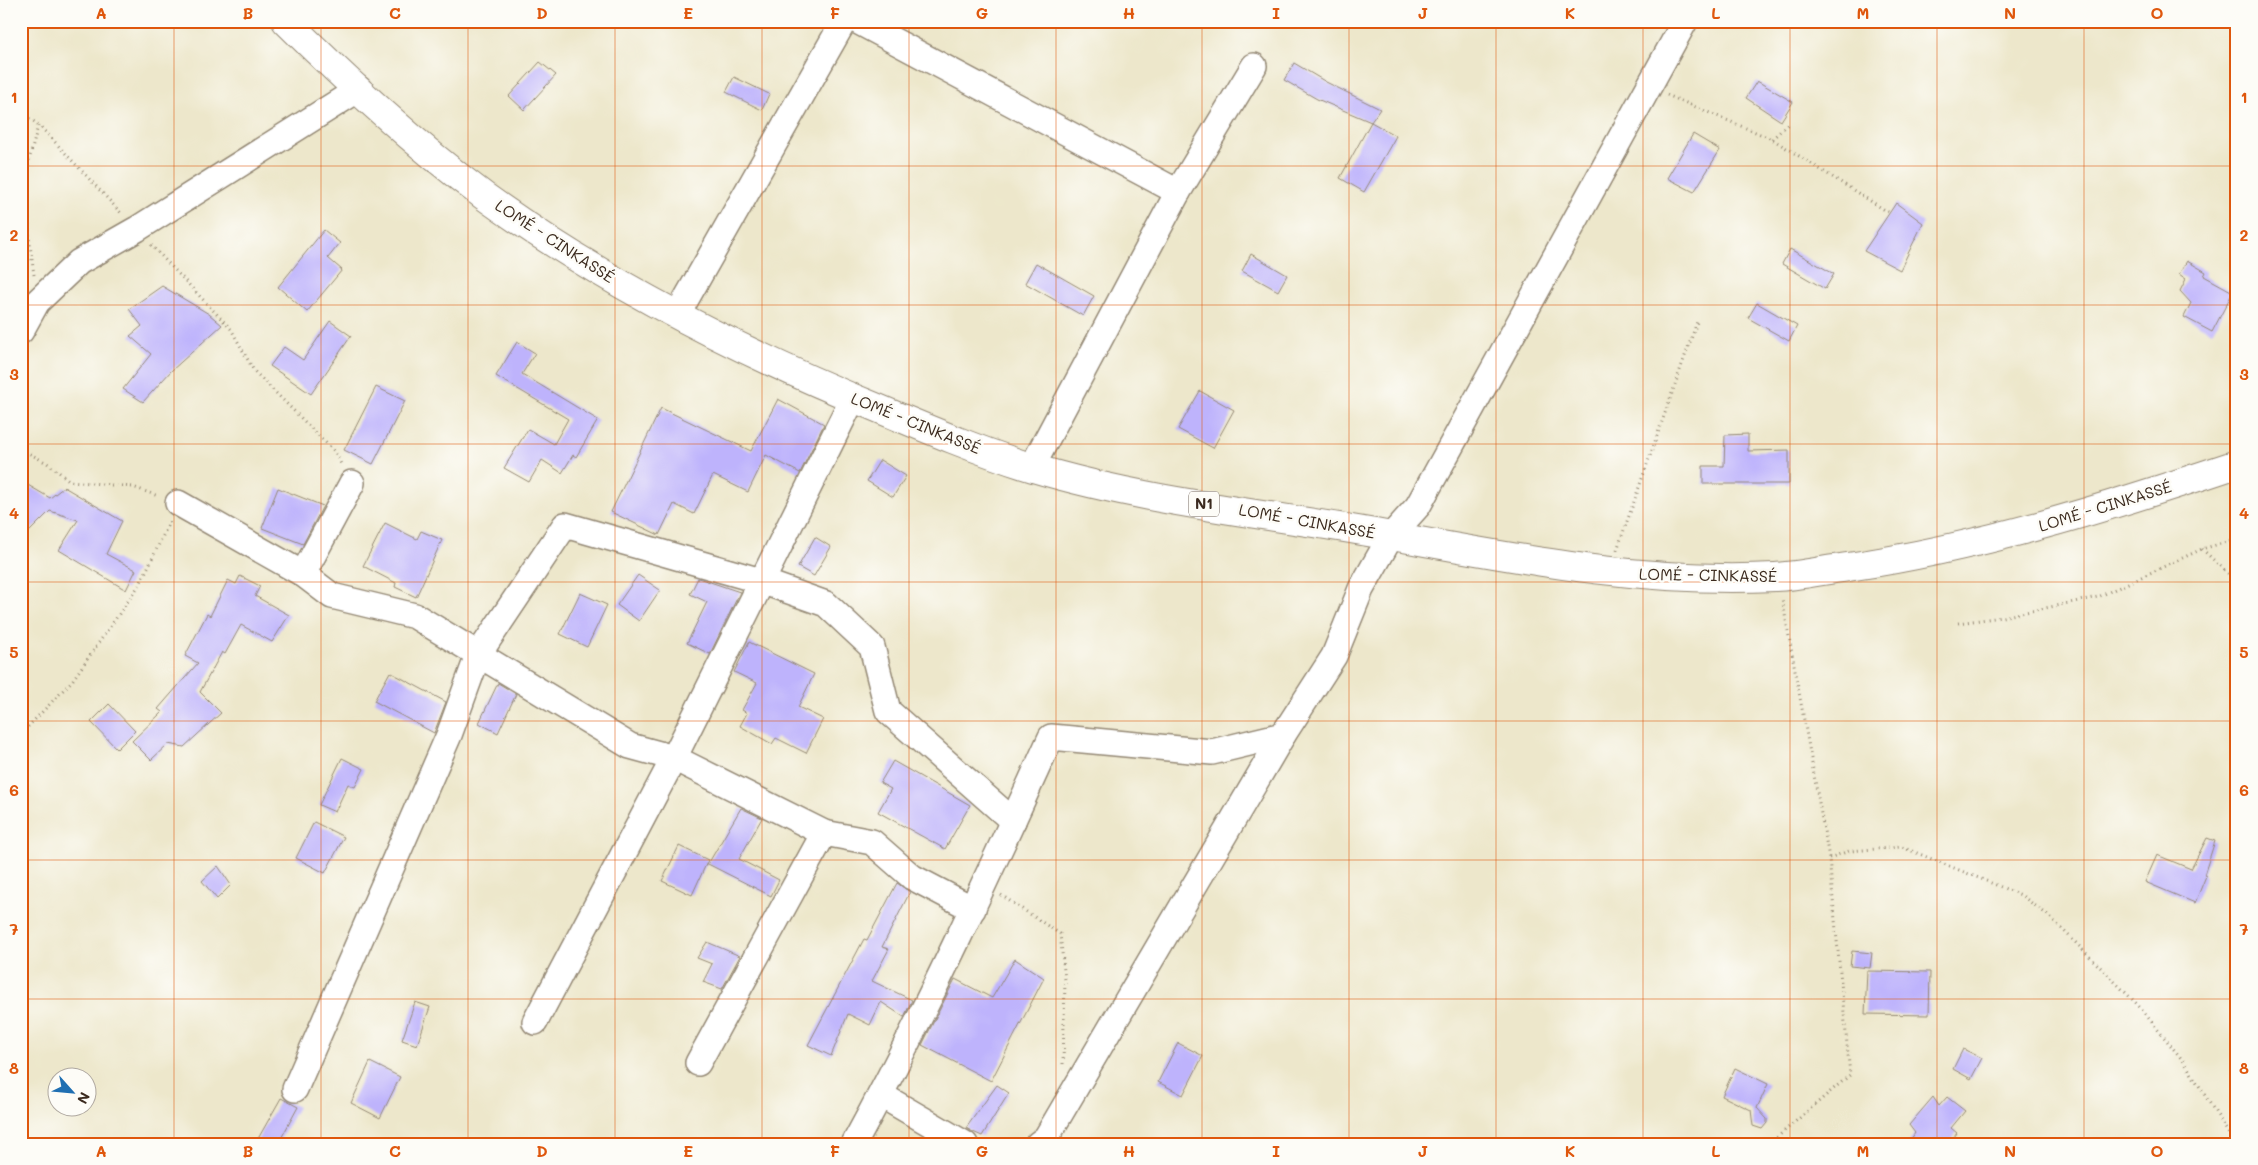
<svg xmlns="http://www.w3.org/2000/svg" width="2258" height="1165" viewBox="0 0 2258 1165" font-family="Mali,sans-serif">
	<rect width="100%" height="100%" fill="#fdfcf7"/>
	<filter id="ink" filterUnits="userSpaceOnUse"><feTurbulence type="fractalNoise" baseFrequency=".02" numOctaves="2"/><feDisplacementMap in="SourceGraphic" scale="10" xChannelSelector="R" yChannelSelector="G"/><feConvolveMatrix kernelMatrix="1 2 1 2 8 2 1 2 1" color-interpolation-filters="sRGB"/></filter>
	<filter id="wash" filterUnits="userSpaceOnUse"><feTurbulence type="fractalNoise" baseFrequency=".0096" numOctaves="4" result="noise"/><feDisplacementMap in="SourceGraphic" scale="20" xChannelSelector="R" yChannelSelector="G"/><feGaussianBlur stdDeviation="1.12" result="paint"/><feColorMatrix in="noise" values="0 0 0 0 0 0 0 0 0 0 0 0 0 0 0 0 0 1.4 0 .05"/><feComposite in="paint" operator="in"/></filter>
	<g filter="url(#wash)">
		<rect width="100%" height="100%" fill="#ede7cb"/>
		<g id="blocks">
			<g fill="#beb3fc">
				<polygon points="540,62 556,75 524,110 509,96"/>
				<polygon points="1294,63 1326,82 1380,109 1371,122 1317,99 1284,80"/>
				<polygon points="734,77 769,94 762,110 726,92"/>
				<polygon points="1757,81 1793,102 1781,121 1746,98"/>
				<polygon points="1371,122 1396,136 1364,192 1340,178"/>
				<polygon points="1693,134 1720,150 1694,192 1667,178"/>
				<polygon points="1896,203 1923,223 1900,270 1864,251"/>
				<polygon points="324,230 340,243 328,258 342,270 307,312 278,287"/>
				<polygon points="1790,249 1834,274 1825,289 1782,264"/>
				<polygon points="1251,254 1287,275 1278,291 1242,271"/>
				<polygon points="2187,261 2206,272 2204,276 2233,292 2212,332 2184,317 2191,303 2180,291 2186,279 2179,274"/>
				<polygon points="1036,263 1094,296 1083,316 1025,283"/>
				<polygon points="162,286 209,314 222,325 171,371 143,402 123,389 151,354 130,336 142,326 129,309"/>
				<polygon points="1757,303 1797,326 1789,341 1748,318"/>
				<polygon points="330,321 351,336 311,394 270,366 284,347 303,360"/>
				<polygon points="517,342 535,353 522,374 598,420 576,457 573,455 562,473 542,460 529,482 504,468 528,429 554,444 568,419 496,376"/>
				<polygon points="376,387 405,401 373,464 344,450"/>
				<polygon points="1200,391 1234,410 1213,448 1178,429"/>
				<polygon points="778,399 824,424 800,473 766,455 748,492 713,475 694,514 674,504 659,535 611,512 661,408 751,451"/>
				<polygon points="1748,434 1748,451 1789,450 1789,484 1703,484 1703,466 1724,466 1725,435"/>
				<polygon points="880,460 906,476 893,497 867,481"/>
				<polygon points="21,481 50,498 64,487 122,521 106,554 136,570 126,590 59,550 78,520 50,511 21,540"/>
				<polygon points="278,488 323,506 303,544 262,528"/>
				<polygon points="385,523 417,539 421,531 442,540 416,597 395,587 396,583 363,566"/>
				<polygon points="815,537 831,547 814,576 798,567"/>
				<polygon points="638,575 660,590 639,621 617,605"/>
				<polygon points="240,576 260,586 255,596 289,615 272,642 241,625 225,654 222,652 200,692 221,713 184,747 168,744 151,760 132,741 162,712 158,709 198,663 185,656 207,614 210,616 228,580 236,584"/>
				<polygon points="698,578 740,592 710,654 687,643 707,602 690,594"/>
				<polygon points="580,593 607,605 587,647 560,634"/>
				<polygon points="749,642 814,674 798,707 823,719 806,753 776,738 772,744 740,726 747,713 742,710 757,683 734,672"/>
				<polygon points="390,672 446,702 434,733 374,701"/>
				<polygon points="498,683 516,694 498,733 479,723"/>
				<polygon points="109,704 135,731 117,749 91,722"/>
				<polygon points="342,758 364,769 355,787 348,784 335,812 319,805"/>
				<polygon points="893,761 970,805 945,849 878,812 891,789 880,783"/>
				<polygon points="741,808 762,818 739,859 779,880 771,896 708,864"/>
				<polygon points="314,822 344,837 325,873 296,858"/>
				<polygon points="2207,838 2215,841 2204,875 2206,876 2195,903 2145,882 2157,855 2191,869"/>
				<polygon points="679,846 708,860 692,895 662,881"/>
				<polygon points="218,866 231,885 217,899 202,881"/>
				<polygon points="897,883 910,892 882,947 889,949 872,981 912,1000 904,1017 881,1002 870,1025 848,1014 831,1056 808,1045 864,939 867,940"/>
				<polygon points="707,942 740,956 722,989 703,982 712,964 697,958"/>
				<polygon points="1852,951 1872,953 1870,968 1850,966"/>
				<polygon points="1015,959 1044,978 991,1081 922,1045 955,979 992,998"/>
				<polygon points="1867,971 1930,972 1929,1015 1865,1014"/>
				<polygon points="415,1002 430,1007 417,1045 402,1040"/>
				<polygon points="1178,1043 1203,1056 1183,1095 1158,1082"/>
				<polygon points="1963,1049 1982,1058 1971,1079 1953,1069"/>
				<polygon points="370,1062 400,1077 380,1118 351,1103"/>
				<polygon points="1735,1068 1768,1084 1757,1108 1767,1119 1767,1123 1762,1129 1753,1126 1751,1110 1722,1096"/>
				<polygon points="997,1085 1009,1093 982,1136 973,1132 966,1128"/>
				<polygon points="1933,1097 1939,1106 1947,1097 1965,1111 1951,1128 1957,1133 1949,1144 1908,1144 1915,1133 1909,1125"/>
				<polygon points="281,1098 298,1107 278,1144 255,1144"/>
			</g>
		</g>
	</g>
	<g filter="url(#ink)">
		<use href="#blocks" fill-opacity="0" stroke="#948874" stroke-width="1"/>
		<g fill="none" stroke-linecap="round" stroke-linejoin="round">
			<g stroke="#948874" stroke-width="28">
				<g id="minor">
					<polyline points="857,21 1178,192"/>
					<polyline points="677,315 844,21"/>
					<polyline points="21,331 37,302 79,262 137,229 359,89"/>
					<polyline points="1032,467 1178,192 1254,66"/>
					<polyline points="178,503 303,574 332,596 415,616 630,746 674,758 824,833 872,842 912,877 973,909"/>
					<polyline points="303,574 352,483"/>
					<polyline points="535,1022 674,758 853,398"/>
					<polyline points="698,1063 824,833"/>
					<polyline points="295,1089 449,735 478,655 565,525 761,581 826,604 872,647 888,711 1013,821"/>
					<polyline points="881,1095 965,1144"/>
					<path d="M854 1144C926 1012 989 874 1051 737L1212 752 1283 735"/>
					<polyline points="1038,1144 1046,1138 1283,735 1334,656 1361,589 1391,536 1418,506 1685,21"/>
				</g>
			</g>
			<g stroke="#948874" stroke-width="30">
				<path id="highway" d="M286 21C348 82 414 144 484 196 605 283 738 351 875 407 927 429 979 451 1033 468 1146 502 1270 514 1386 535 1515 558 1643 584 1775 577 1799 576 1824 570 1848 567 1982 547 2109 507 2237 464"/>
			</g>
			<g stroke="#948874" stroke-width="3" stroke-dasharray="1 4" stroke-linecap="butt">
				<polyline points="1667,95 1772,139 1888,212"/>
				<polyline points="21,113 39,125 121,213"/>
				<polyline points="1772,139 1788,124"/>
				<polyline points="151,245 231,329 254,371 335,452 342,466"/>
				<polyline points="34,275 29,237 27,168 38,126"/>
				<polyline points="21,449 47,463 70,481 133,487 158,496"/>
				<polyline points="2202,549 2237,582"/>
				<polyline points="1617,550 1697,322"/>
				<polyline points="1958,623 2002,617 2098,597 2202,549 2237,539"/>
				<polyline points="21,734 72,681 140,584 170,521"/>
				<polyline points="1829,858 1849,851 1902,847 2021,895 2049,916 2137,1004 2185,1063 2235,1144"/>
				<polyline points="1001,895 1060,934 1065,980 1063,1065"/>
				<polyline points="1769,1144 1850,1075 1829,858 1782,598"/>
			</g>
			<use href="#minor" stroke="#fff" stroke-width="25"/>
			<use href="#highway" stroke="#fff" stroke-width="28"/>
		</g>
	</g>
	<path fill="none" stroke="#df570d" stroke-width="1" stroke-opacity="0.55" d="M174 21V1144M321 21V1144M468 21V1144M615 21V1144M762 21V1144M909 21V1144M1056 21V1144M1202 21V1144M1349 21V1144M1496 21V1144M1643 21V1144M1790 21V1144M1937 21V1144M2084 21V1144M21 166H2237M21 305H2237M21 444H2237M21 582H2237M21 721H2237M21 860H2237M21 999H2237"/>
	<g text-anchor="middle" stroke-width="5" stroke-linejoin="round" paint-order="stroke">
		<rect fill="#fdfcf7" stroke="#75695f" stroke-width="1" x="1189" y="491.5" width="30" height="25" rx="4"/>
		<g font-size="15" font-weight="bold" fill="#3b2a1e">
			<text x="1204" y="509">N1</text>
		</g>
		<g font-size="16" fill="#3b2a1e" stroke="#fdfcf7">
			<text transform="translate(555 241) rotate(33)" y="6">LOMÉ - CINKASSÉ</text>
			<text transform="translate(916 423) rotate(22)" y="6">LOMÉ - CINKASSÉ</text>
			<text transform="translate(2105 506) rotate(-17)" y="6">LOMÉ - CINKASSÉ</text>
			<text transform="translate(1307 521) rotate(10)" y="6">LOMÉ - CINKASSÉ</text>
			<text transform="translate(1708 575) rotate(1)" y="6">LOMÉ - CINKASSÉ</text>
		</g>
	</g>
	<rect width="2258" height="1165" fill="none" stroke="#fdfcf7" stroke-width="55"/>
	<g transform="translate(72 1092) rotate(117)"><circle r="24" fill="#fdfcf7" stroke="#afa8a0"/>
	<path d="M0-4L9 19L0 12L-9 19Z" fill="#1f6fb2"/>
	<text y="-8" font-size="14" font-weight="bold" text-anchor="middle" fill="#3b2a1e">N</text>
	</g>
	<rect x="28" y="28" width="2202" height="1110" fill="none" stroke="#df570d" stroke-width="2"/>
	<g font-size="16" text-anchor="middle" font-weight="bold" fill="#df570d">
		<text x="101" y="19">A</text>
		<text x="248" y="19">B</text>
		<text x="395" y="19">C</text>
		<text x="542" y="19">D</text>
		<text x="688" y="19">E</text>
		<text x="835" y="19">F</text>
		<text x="982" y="19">G</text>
		<text x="1129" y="19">H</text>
		<text x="1276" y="19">I</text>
		<text x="1423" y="19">J</text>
		<text x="1570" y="19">K</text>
		<text x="1716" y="19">L</text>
		<text x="1863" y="19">M</text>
		<text x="2010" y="19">N</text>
		<text x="2157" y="19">O</text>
		<text x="14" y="103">1</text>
		<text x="2244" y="103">1</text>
		<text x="14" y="241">2</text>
		<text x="2244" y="241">2</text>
		<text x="14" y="380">3</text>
		<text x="2244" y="380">3</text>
		<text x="14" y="519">4</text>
		<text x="2244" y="519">4</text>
		<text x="14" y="658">5</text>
		<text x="2244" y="658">5</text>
		<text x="14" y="796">6</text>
		<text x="2244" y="796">6</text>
		<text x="14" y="935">7</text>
		<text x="2244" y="935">7</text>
		<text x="14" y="1074">8</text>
		<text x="2244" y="1074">8</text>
		<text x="101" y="1157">A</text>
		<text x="248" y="1157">B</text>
		<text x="395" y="1157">C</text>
		<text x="542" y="1157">D</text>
		<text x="688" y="1157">E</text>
		<text x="835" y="1157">F</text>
		<text x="982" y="1157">G</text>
		<text x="1129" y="1157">H</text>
		<text x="1276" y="1157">I</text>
		<text x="1423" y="1157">J</text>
		<text x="1570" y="1157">K</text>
		<text x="1716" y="1157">L</text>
		<text x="1863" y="1157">M</text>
		<text x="2010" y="1157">N</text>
		<text x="2157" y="1157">O</text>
	</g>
</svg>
